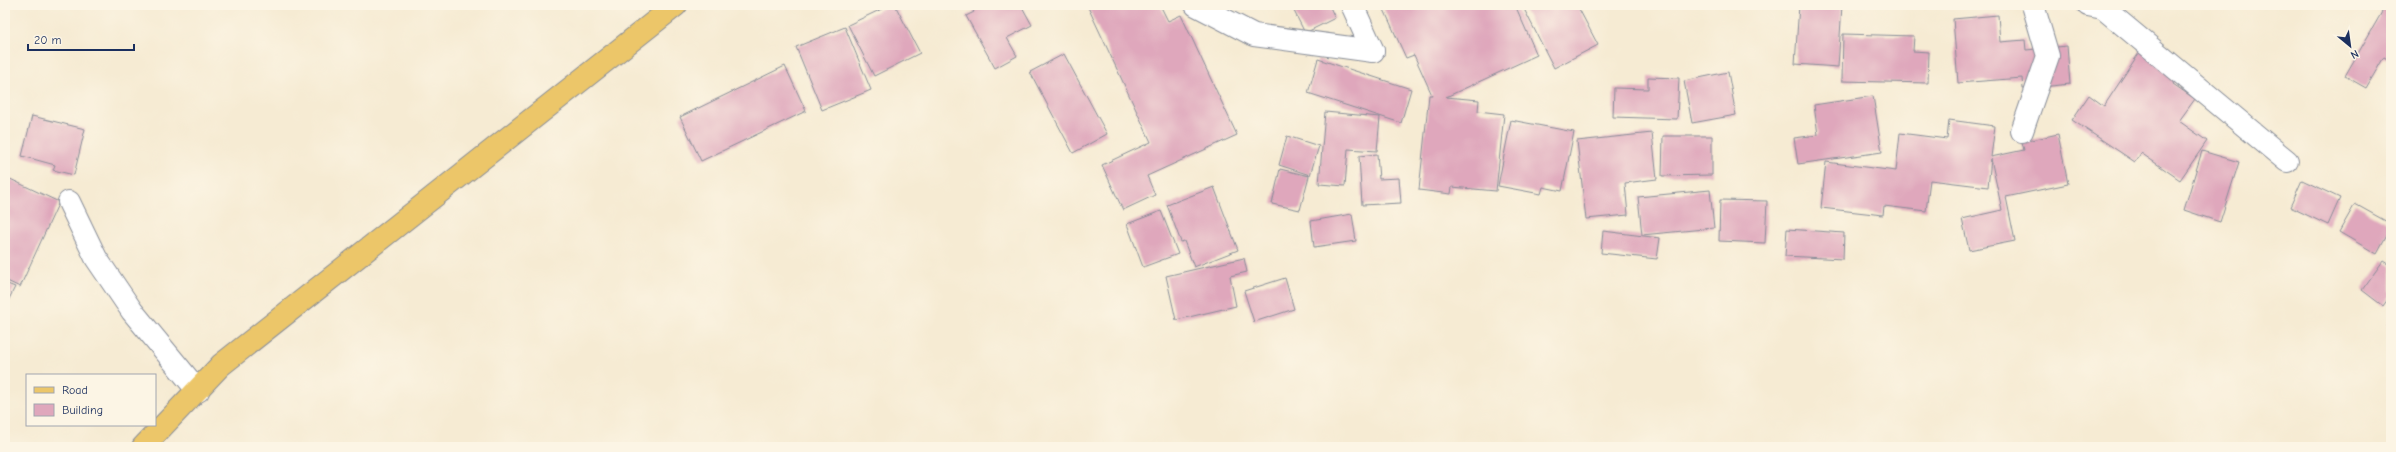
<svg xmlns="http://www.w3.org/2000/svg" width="2396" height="452" viewBox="0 0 2396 452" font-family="'Comic Neue',sans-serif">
	<rect width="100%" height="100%" fill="#fcf5e5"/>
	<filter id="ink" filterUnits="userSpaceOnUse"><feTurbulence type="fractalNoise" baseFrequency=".025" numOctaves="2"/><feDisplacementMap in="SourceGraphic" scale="8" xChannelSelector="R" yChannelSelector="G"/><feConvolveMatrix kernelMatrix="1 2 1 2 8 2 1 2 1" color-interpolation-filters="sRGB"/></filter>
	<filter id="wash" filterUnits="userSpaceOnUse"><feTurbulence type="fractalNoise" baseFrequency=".012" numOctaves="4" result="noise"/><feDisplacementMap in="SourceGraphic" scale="16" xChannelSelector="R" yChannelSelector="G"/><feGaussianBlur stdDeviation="0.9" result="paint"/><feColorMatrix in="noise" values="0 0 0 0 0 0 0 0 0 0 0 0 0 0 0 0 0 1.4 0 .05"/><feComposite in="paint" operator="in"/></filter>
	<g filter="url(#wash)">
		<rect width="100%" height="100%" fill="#f6ebd3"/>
		<g id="blocks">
			<g fill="#dfa7bc">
				<polygon points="890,5 895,5 920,53 874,76 848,25"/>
				<polygon points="970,5 1021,5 1032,25 1007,38 1017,56 995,68 966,16 974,12"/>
				<polygon points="1087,5 1160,5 1168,21 1181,15 1237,135 1147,176 1155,195 1123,210 1102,165 1151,142"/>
				<polygon points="1291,5 1329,5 1335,18 1305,33"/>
				<polygon points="1382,5 1515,5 1537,55 1446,97 1479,100 1478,111 1504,114 1496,191 1452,187 1451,194 1419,190 1429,95 1432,95 1414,55 1406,58"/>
				<polygon points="1522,5 1577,5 1598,45 1554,68"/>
				<polygon points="1799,5 1842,5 1838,67 1795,64"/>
				<polygon points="1886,5 1926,5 1926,8"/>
				<polygon points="2386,5 2391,5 2391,61 2384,57 2366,88 2345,76"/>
				<polygon points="1998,15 2000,42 2025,40 2026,50 2067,46 2070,84 2023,89 2022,78 1958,83 1953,19"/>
				<polygon points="845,27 871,90 822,110 796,47"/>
				<polygon points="1843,34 1914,36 1913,51 1929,52 1928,83 1842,81"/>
				<polygon points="2143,47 2180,72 2173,84 2195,99 2179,121 2207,141 2180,180 2141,153 2135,162 2072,120 2089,95 2104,106"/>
				<polygon points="1064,54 1107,134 1073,153 1030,72"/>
				<polygon points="1318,59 1411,89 1401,123 1308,93"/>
				<polygon points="785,66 806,111 701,161 680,117"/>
				<polygon points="1728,72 1736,115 1692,123 1684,81"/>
				<polygon points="1648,77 1679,78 1677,119 1613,117 1614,88 1648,89"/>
				<polygon points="1873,96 1882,152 1798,164 1794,138 1818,135 1814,105"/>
				<polygon points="1325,112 1380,117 1377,151 1348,149 1345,186 1319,184"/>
				<polygon points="32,116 85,129 74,175 53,170 55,165 22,156"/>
				<polygon points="1511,120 1574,132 1562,191 1543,187 1541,194 1498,186"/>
				<polygon points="1949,120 1995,126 1991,157 2024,150 2022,142 2058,134 2068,184 2006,197 2015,241 1969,250 1962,219 2002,210 1991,159 1988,187 1930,180 1926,211 1884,206 1883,215 1821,208 1826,162 1896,171 1900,133 1947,139"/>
				<polygon points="1652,133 1657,179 1625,183 1628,215 1586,219 1577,141"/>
				<polygon points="1287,136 1319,146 1310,175 1279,165"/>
				<polygon points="1663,136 1712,136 1712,175 1662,176"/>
				<polygon points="2202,151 2239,162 2220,222 2184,210"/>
				<polygon points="1377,154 1379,179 1399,178 1401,203 1362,205 1359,156"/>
				<polygon points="1280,169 1309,176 1300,210 1272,204"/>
				<polygon points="6,177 59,202 20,287 5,280"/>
				<polygon points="2302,180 2340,198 2328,225 2290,207"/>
				<polygon points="1214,187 1238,250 1194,267 1184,241 1181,242 1167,205"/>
				<polygon points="1710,190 1714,228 1642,235 1638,197"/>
				<polygon points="1720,200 1767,201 1765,243 1719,241"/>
				<polygon points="2355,204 2391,224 2391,228 2377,254 2339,232"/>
				<polygon points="1161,211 1178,254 1143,267 1127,224"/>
				<polygon points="1352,214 1356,241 1314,247 1311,221"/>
				<polygon points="1787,229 1844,233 1843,259 1785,256"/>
				<polygon points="1603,231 1660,238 1657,259 1601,253"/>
				<polygon points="1244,258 1247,272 1230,276 1236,306 1176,320 1166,276"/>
				<polygon points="2383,261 2391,266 2391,295 2383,306 2362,290"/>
				<polygon points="1285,278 1294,309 1254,322 1244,291"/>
				<polygon points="5,283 15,287 8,301 6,312"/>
				<polygon points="2391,322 2391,330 2387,327"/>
			</g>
		</g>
	</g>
	<g filter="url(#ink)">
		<use href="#blocks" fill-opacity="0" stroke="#888d98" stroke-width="1"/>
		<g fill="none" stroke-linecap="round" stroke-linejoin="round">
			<g stroke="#888d98" stroke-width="24">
				<g id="minor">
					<polyline points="1196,5 1254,35 1373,51"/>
					<polyline points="1352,5 1373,51"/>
					<polyline points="2088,5 2103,8 2287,161"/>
					<polyline points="2022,131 2048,56 2033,5"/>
					<polyline points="69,202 96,258 132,311 198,391"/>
				</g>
			</g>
			<g stroke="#888d98" stroke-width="24">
				<polyline id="major" points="143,447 221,365 676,5"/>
			</g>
			<use href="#minor" stroke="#fff" stroke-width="22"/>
			<use href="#major" stroke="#ecc669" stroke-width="22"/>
		</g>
	</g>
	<rect width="2396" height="452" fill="none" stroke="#fcf5e5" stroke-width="20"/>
	<rect x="26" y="374" width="130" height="52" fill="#fcf5e5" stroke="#a2a6af"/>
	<rect x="34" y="387" width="20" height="6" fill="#ecc669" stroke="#a2a6af"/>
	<text x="62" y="394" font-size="12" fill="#1b2f5e">Road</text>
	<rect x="34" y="404" width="20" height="12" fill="#dfa7bc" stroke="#a2a6af"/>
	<text x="62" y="414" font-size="12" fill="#1b2f5e">Building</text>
	<g transform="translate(2350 46) rotate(151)" stroke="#fcf5e5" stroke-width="3" paint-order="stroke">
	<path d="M0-3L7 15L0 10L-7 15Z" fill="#1b2f5e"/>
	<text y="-6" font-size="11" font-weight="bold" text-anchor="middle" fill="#1b2f5e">N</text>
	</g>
	<path d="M28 44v6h106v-6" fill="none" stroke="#1b2f5e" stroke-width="2"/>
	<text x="34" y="44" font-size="12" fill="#1b2f5e" stroke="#fcf5e5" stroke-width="3" paint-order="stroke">20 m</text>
</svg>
